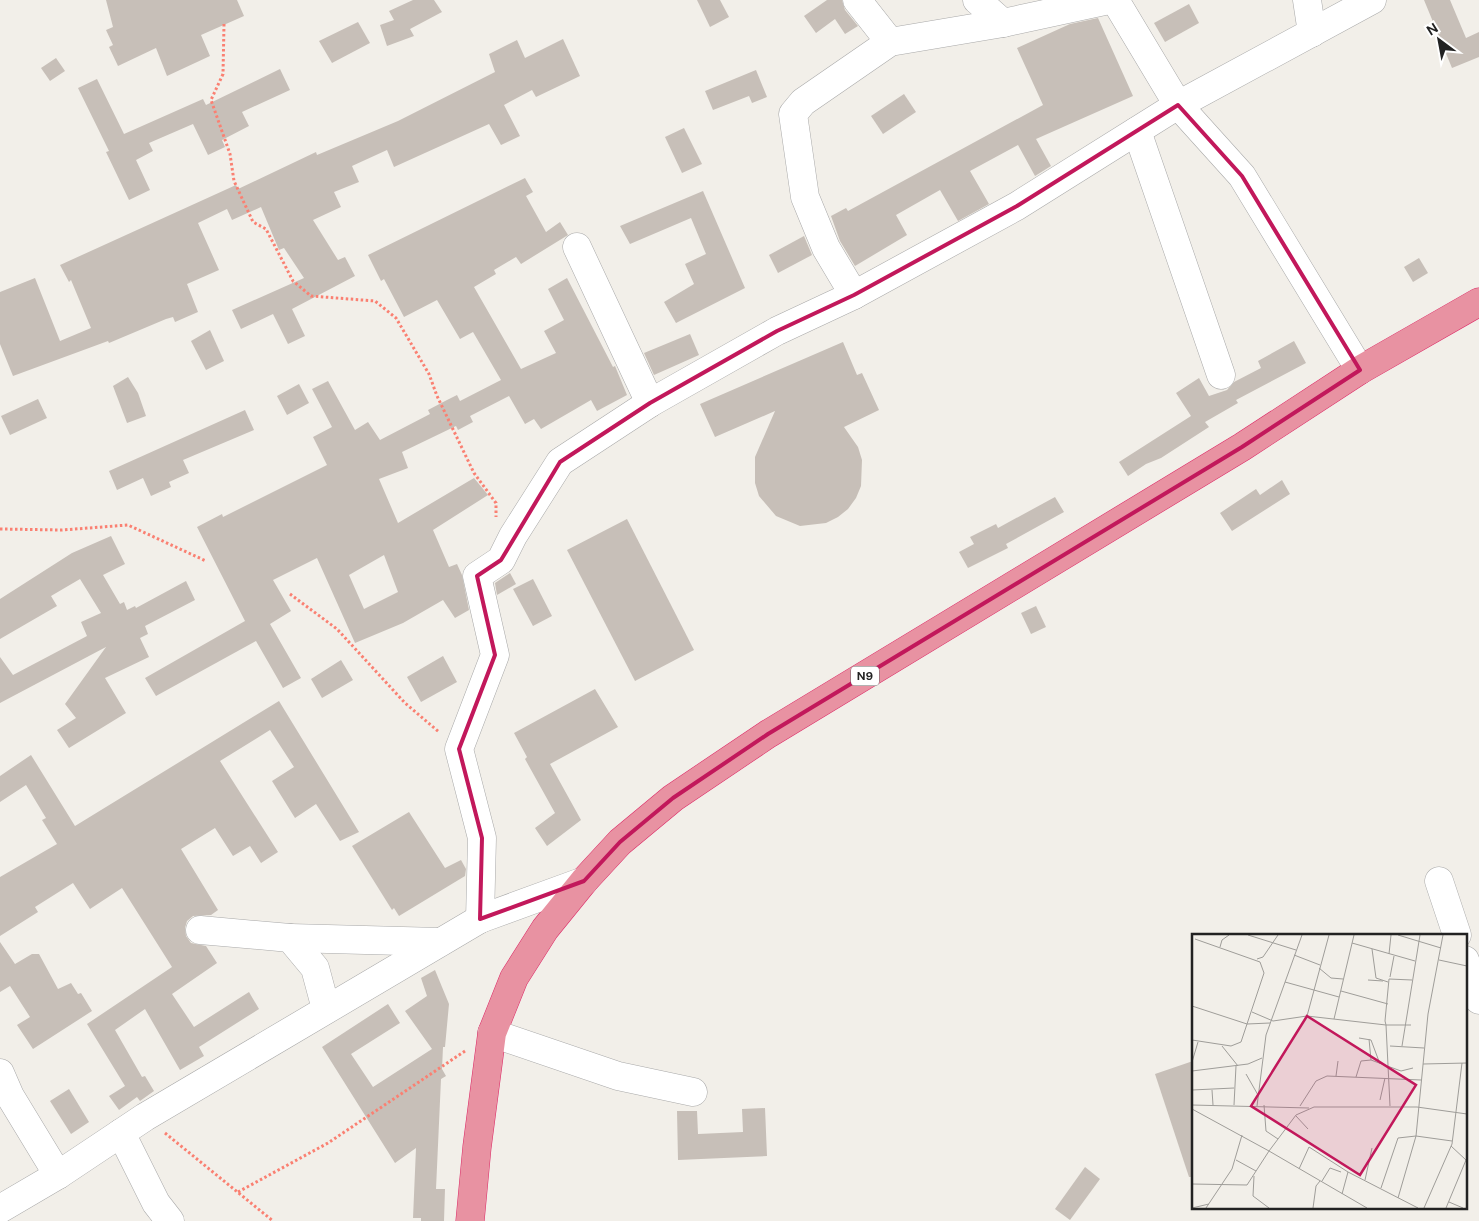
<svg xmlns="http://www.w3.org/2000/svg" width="1479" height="1221" viewBox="0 0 1479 1221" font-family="'DM Sans',sans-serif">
	<rect width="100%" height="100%" fill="#f2efe9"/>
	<g fill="#c7bfb8" fill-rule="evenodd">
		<polygon points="106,0 237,0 244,16 201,35 210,56 167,76 156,48 118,66 109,47 113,45 106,30 113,27"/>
		<polygon points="413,0 434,0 442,12 410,29 414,36 387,46 380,25 394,20 389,11"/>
		<polygon points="697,0 720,0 729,17 710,27"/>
		<polygon points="827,0 842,0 845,10 858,26 845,34 835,19 816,33 804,16"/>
		<polygon points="1424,0 1450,0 1466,38 1479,32 1479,57 1452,68"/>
		<polygon points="1189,4 1199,23 1165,42 1154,23"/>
		<polygon points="1098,18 1133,96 1036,139 1051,166 1035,176 1018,145 970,171 989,204 958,221 940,190 896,215 907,235 855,266 840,241 831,216 846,208 848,211 1043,105 1017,48 1070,24"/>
		<polygon points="358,22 370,43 332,63 319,41"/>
		<polygon points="563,39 580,76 536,97 532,90 504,105 520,136 501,145 489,124 394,167 387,150 352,166 359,182 334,192 341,207 313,220 338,260 345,257 355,276 292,309 305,336 288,344 273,314 241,329 232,310 304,278 284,248 279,250 261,207 232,220 227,209 198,223 219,270 187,284 198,312 175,322 173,317 166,319 109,343 108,341 13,376 0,344 0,292 35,278 60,341 91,328 71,280 69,282 60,265 236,185 238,189 316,152 317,155 398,121 495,72 489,54 517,40 525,58"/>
		<polygon points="56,58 65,71 50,81 41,68"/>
		<polygon points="280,69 290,90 242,112 249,126 222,140 225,147 208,155 193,124 149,143 153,151 136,160 150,190 129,200 106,152 109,151 78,88 97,79 124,134 203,99 206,105"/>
		<polygon points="756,70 767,97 752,103 749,96 713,110 705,91"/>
		<polygon points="904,94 916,112 883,134 871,116"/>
		<polygon points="684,128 702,164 682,173 665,137"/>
		<path d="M525 178 533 192 526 196 546 232 560 222 568 235 521 264 516 257 494 270 496 274 474 287 521 369 556 353 544 331 564 320 548 289 567 278 613 367 615 366 627 395 597 411 591 400 541 429 534 419 525 424 509 396 470 416 473 422 458 430 456 426 402 452 408 468 379 479 398 523 474 478 488 495 433 530 449 567 457 564 462 575 469 610 455 618 443 600 403 623 355 643 317 558 273 580 291 611 270 624 301 678 283 688 256 641 156 696 145 678 245 621 197 527 222 514 223 517 327 465 313 437 332 427 312 389 328 381 355 430 368 422 380 440 430 414 428 410 447 400 457 395 460 401 501 380 473 332 460 339 437 300 404 317 384 279 381 281 368 255ZM384 555 398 592 364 609 349 575Z"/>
		<polygon points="703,191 745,288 676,323 664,302 694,284 685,264 706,254 691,218 630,244 620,226"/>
		<polygon points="804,236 812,255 778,273 769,255"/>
		<polygon points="1419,258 1428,273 1413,282 1404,267"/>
		<polygon points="210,330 224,361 206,370 191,341"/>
		<polygon points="690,334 699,355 654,375 644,353"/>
		<polygon points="1294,341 1306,363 1236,400 1238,403 1205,422 1209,427 1161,458 1146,464 1128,476 1119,462 1191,416 1176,393 1199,378 1209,396 1227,390 1234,382 1261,368 1258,361"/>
		<polygon points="843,342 857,375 862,373 879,410 844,427 858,447 862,460 861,486 856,498 848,509 838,517 826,523 800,526 776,516 759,496 755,483 755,457 775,411 715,437 700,404"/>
		<polygon points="128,377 138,393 146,416 127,423 113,386"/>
		<polygon points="299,384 309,403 287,415 277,396"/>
		<polygon points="38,399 47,418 10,435 1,416"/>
		<polygon points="245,410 254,430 183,460 189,473 169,482 171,487 151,496 143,478 117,490 109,471"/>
		<polygon points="1282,480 1290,494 1232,531 1220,513 1256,489 1260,495"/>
		<polygon points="1055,497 1064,512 1006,544 1008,548 968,568 959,552 974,544 970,537 996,524 998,528"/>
		<polygon points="627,519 694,650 635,681 567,550"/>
		<polygon points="111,536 125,564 103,575 120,604 124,602 127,610 135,606 136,608 186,581 195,600 145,626 148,634 140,638 149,657 105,678 126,713 69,748 57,730 76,718 65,704 106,647 0,703 0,657 13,675 87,636 81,622 101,613 80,579 51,596 57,606 0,639 0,599 72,553"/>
		<polygon points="510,573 516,584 497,595 495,583"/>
		<polygon points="533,579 552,616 533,626 513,589"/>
		<polygon points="1036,606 1046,627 1031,634 1021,613"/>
		<polygon points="443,656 457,682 421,702 407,677"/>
		<polygon points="341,660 353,680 322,698 311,679"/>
		<polygon points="595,689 618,727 550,764 581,820 547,846 535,828 555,813 525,759 527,757 514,733"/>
		<polygon points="279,701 359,832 340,841 316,804 295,818 272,781 294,767 270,730 220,761 278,852 261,863 250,846 233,856 215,828 181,849 218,910 211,915 193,916 187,921 185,928 186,936 191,943 206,946 217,963 172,994 194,1027 249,992 259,1009 199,1047 204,1056 180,1070 145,1009 115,1030 142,1077 145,1076 154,1091 140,1101 137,1097 119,1110 109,1096 125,1086 87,1024 172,967 122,888 90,909 73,883 35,907 38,912 0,936 0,877 57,844 42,820 46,818 26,785 0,802 0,776 31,755 75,826"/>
		<polygon points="409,812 445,868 461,860 466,869 465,876 399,916 394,908 392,910 352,846"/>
		<polygon points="0,942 15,964 32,954 39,954 58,989 71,983 78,994 81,993 92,1011 33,1049 17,1025 30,1017 10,986 0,992"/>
		<polygon points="435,970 449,1004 445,1047 443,1047 442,1069 446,1076 441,1079 436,1189 445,1189 444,1221 421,1221 421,1218 413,1218 416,1148 395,1163 322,1047 388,1004 400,1023 351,1054 373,1087 432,1049 405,1011 427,996 421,978"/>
		<polygon points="1193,1061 1193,1177 1189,1177 1155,1074"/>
		<polygon points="69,1089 89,1122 71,1134 50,1101"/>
		<polygon points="765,1108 767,1156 678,1160 677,1111 697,1111 698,1134 743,1132 742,1109"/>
		<polygon points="1085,1167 1100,1179 1070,1220 1055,1209"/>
	</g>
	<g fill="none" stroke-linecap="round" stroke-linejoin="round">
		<g stroke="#a9a9a9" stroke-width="29">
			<g id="minor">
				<polyline points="857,0 890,42"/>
				<polyline points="977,0 1003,23"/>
				<polyline points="1115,0 1178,105 1242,176 1360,370"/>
				<polyline points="1307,0 1312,33"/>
				<polyline points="1137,131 1221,375"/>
				<polyline points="577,247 650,403"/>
				<polyline points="854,295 826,248 805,197 793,114 803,102 890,42 1003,23 1109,0"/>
				<polyline points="1439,881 1457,935"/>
				<polyline points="480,919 482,838 459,749 495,655 477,576 501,560 513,536 560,462 650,403 777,331 854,295 1017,206 1178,105 1372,0"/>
				<polyline points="200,930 290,938 315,968 326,1009"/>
				<polyline points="290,938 440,942"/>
				<polyline points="1465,960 1479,1000"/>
				<polyline points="492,1033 618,1076 693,1092"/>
				<polyline points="0,1073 10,1096 58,1175"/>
				<polyline points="121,1133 156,1203 170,1221"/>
				<polyline points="0,1209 58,1175 145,1117 480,919 584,881"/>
			</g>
		</g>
		<g stroke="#dc2a67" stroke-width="29">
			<polyline id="highway" points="470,1221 477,1147 492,1033 514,978 545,929 584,881 620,842 673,798 768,734 1242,447 1360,370 1479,302"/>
		</g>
		<g stroke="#fa8072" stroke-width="3" stroke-dasharray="2.5 2.5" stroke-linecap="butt">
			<polyline points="224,24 223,74 211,100 230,154 234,181 253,222 266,229 293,281 311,296 375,301 396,318 429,374 437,396 474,473 496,503 496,517"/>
			<polyline points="0,529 62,530 128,525 206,561"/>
			<polyline points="290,594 337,629 405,703 439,732"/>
			<polyline points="165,1133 273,1221"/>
			<polyline points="238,1192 328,1143 465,1051"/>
		</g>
		<use href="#minor" stroke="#fff" stroke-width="28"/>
		<use href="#highway" stroke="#e892a2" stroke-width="28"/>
	</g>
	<path fill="none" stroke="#c2185b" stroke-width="4" stroke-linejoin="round" d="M1178 105 1242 176 1360 370 1242 447 768 734 673 798 620 842 584 881 480 919 482 838 459 749 495 655 477 576 501 560 560 462 650 403 777 331 854 295 1017 206Z"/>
	<g text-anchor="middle" stroke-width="4" stroke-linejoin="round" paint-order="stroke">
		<rect fill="#fff" stroke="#646464" stroke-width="1" x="851" y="666.5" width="28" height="19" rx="4"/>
		<g font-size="12" font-weight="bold" fill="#222">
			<text x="865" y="680">N9</text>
		</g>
	</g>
	<g transform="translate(1192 934)">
		<rect width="275" height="275" fill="#f2efe9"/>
		<path fill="none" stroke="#9f9d99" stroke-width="1" d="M56 1 104 16M206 1 249 14M160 9 223 27M28 13 30 6 37 1M180 15 184 44 196 48M197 20 199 1M102 21 128 31M65 25 71 23 86 1M247 26 275 32M127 34 139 44 151 45M198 43 202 22M176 46 191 47M93 48 147 63M149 57 196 70M0 72 55 90 72 39 68 28 3 5M60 78 81 87 115 82 194 91 198 172M115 82 137 1M142 85 162 1M219 91H194L193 87 197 45 220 46M167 104 179 106 188 130M177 105 179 126M0 106 39 112 49 108 55 90 78 89M30 112 46 132M198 112 232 114M210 112 228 1M0 128 6 108M231 130 275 129M0 137 56 130 70 124M54 140 66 161M144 142 146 127M164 143 169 127 179 126 209 137 221 134M0 156 42 154M20 156 21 171M188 166 193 144M0 171 117 174M42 171 44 132M72 171 74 197 86 205M65 172 74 101 110 1M108 172 124 147 135 142 229 146M0 175 77 217 104 181 122 173H225L275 180M104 182 116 195M77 217 175 274M44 226 64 237M107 235 117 213 156 238M62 242 61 262 77 274M173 246 180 214M130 247 138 234 149 238M0 250 55 251 77 217M189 254 206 204 224 202 260 207M150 260 156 238 226 274M206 264 224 202 236 80 251 1M257 268 271 274M0 274 17 270M14 274 40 235 50 201M121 274 124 252 128 247M232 274 260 210 270 129M254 274 274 226 259 212"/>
		<path fill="#c2185b" fill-opacity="0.15" stroke="#c2185b" stroke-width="2.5" d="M115 82 224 151 168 241 59 172Z"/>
		<rect width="275" height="275" fill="none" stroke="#222" stroke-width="2.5"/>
	</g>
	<g transform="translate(1439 40) rotate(328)" stroke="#ffffff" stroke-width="4" paint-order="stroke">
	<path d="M0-4L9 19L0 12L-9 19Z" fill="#222222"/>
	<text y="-8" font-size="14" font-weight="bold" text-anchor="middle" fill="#222222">N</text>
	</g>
</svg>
